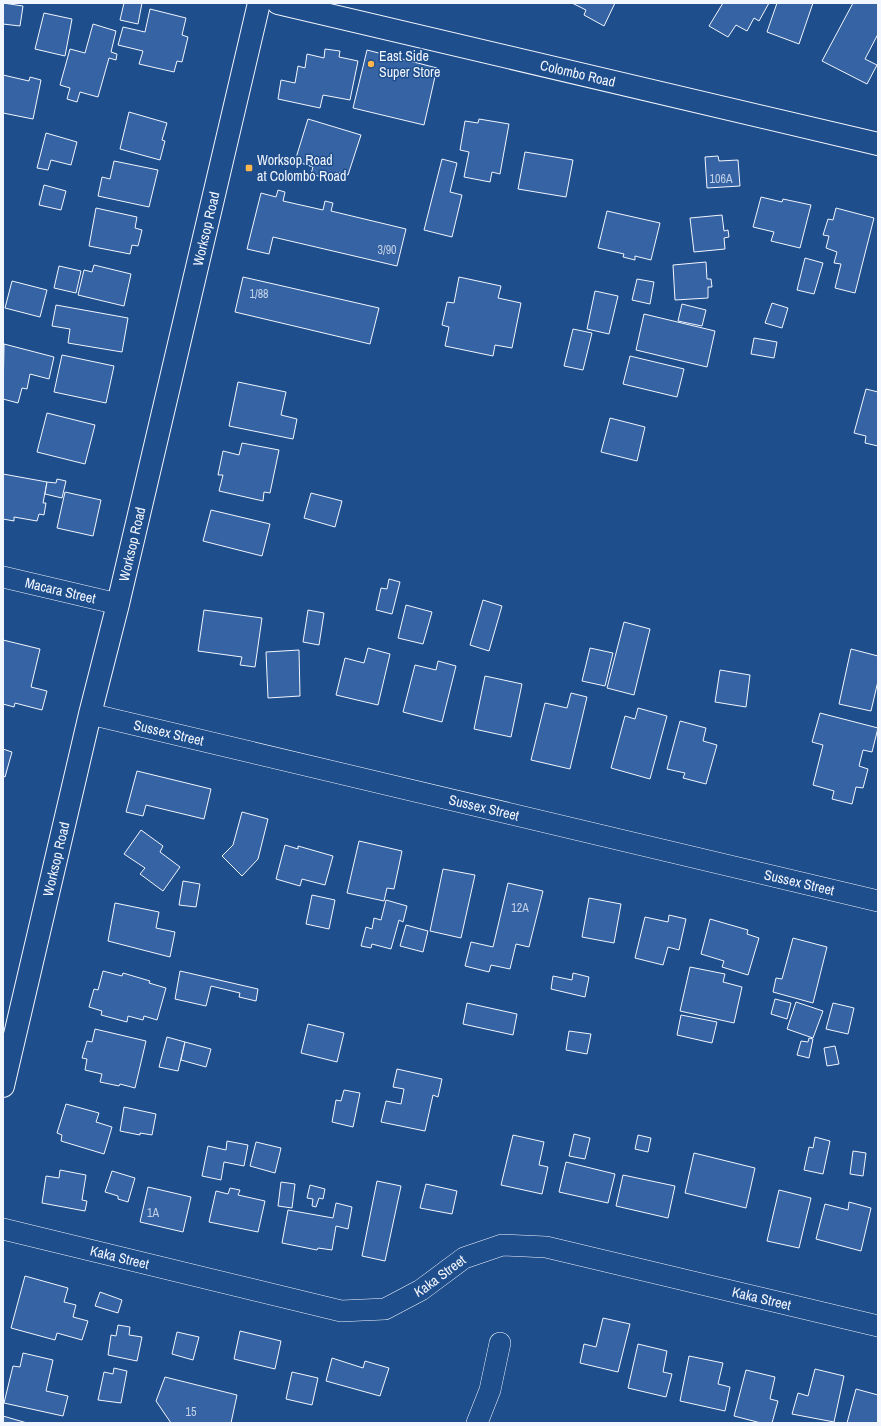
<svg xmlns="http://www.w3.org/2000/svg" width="881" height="1426" viewBox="0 0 881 1426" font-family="'Archivo Narrow',sans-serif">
	<rect width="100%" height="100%" fill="#1f4e8c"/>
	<g fill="#3563a3" stroke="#f2f6ff">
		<polygon points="3,3 23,6 20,26 3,24"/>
		<polygon points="124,3 142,3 138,24 120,20"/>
		<polygon points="572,3 615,3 604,26 584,15 586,10"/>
		<polygon points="723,3 769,3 759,21 754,18 747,31 736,25 728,37 709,26"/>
		<polygon points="777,3 813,3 799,44 767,32"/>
		<polygon points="853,3 878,3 878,34 865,59 877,65 867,84 822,61"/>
		<polygon points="150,9 186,18 182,35 188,37 182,62 177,61 174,72 139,64 143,51 118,45 123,27 145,32"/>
		<polygon points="44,13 72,19 65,56 35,49"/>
		<polygon points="93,24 116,31 111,52 117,54 116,60 109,58 98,97 80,92 77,102 67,99 70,88 60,85 70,49 85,53"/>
		<polygon points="325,49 340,51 339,57 358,61 350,100 323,95 320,108 278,99 281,80 295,83 298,66 305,68 307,54 324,58"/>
		<polygon points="367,50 437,68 424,125 353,108"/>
		<polygon points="3,75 29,81 30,77 41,80 33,119 3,113"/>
		<polygon points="129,112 167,123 162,140 165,141 160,160 120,149"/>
		<polygon points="308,119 361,135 348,175 336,172 333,180 311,174 313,167 295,161"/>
		<polygon points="479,119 509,124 500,174 492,172 490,182 464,177 469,152 460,150 465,121 478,123"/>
		<polygon points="46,133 77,142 71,165 51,160 48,170 37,168"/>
		<polygon points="525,152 573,160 566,197 518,189"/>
		<polygon points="718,156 719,161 738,160 740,186 707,188 705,157"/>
		<polygon points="442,159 457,163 450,192 462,195 452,237 424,230"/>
		<polygon points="114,161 158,170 149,207 98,196 102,177 110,179"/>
		<polygon points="44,185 66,191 61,210 39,205"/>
		<polygon points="278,190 285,192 283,201 323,210 325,201 333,203 331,211 406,229 397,266 273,237 269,254 247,249 261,193 276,197"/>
		<polygon points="761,197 782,202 783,199 811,205 800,248 771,241 774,232 753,227"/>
		<polygon points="96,208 137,217 135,228 142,230 138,246 132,245 130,254 89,246"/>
		<polygon points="836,208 874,218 855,293 835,288 841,264 834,263 837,252 826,248 829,236 823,235 828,219 833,220"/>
		<polygon points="607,211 660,223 651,260 635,256 635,260 623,257 624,254 598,248"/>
		<polygon points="722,215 724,231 728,230 729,237 724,238 725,249 694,252 690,218"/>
		<polygon points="805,258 823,263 814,294 797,290"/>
		<polygon points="706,262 707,279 711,279 712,287 708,287 708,298 675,300 673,265"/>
		<polygon points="94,265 131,274 124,306 78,295 84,270 92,272"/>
		<polygon points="59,266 81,271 76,293 54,288"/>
		<polygon points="243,277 379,308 370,344 235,312"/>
		<polygon points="459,277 501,286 498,298 521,303 512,348 495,345 493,356 445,346 449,327 442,325 447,302 454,303"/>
		<polygon points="637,279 654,282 650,304 632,300"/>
		<polygon points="12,281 47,290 40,317 5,308"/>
		<polygon points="595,291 618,296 609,334 587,329"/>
		<polygon points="772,303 788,308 782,328 765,323"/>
		<polygon points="682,304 706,310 702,326 678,321"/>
		<polygon points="56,305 128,318 122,352 68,343 70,329 52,326"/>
		<polygon points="644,314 715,331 707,367 636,350"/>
		<polygon points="573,329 592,333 583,370 564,366"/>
		<polygon points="754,338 777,342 774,358 751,354"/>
		<polygon points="4,344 54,357 49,379 30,374 27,389 22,388 18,403 3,399"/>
		<polygon points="62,355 114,366 106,403 54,392"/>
		<polygon points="630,356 684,369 677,397 623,384"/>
		<polygon points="238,382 286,392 281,415 297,419 293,439 229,426"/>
		<polygon points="866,389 878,392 878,446 865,443 866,436 854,433"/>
		<polygon points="47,413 95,425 85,464 37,452"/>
		<polygon points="610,418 645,427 637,461 601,452"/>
		<polygon points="242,443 279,450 270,493 264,492 263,501 219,491 223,475 218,475 223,451 239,455"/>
		<polygon points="3,474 47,482 43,503 46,503 44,515 39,514 37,521 14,517 14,521 3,519"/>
		<polygon points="57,479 66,481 62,498 45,494 47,482 56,483"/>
		<polygon points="65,492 101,500 93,536 57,528"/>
		<polygon points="311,493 342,501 335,527 304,518"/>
		<polygon points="211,510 270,524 262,556 203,541"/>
		<polygon points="389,579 400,582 392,614 376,610 381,588 387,589"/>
		<polygon points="483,600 502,606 489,651 470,645"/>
		<polygon points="406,605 432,612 423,644 398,638"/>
		<polygon points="204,610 262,618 255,667 240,665 242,657 198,651"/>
		<polygon points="308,610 324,613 319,645 303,642"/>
		<polygon points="624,622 650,629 634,695 607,688"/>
		<polygon points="3,640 40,649 31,687 47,691 42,710 15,703 14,707 3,704"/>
		<polygon points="368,648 390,654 378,705 336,695 345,658 364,663"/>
		<polygon points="590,648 613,653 605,686 582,681"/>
		<polygon points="851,649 878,656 878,681 871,711 839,704"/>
		<polygon points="299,650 300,696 268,698 266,652"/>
		<polygon points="438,661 456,666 442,722 403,712 415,665 436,670"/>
		<polygon points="720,670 750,675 746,707 715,702"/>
		<polygon points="485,676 522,684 511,737 474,729"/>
		<polygon points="571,693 587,697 570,769 531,760 545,703 567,708"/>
		<polygon points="638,708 667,716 650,779 611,768 625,716 635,719"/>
		<polygon points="820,713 878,728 872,752 863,750 859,766 868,769 863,788 856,787 852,804 832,799 834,791 813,785 823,745 812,742"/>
		<polygon points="680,721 706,728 703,741 717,745 706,784 683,778 685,773 667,769"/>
		<polygon points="3,749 12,752 5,777 3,776"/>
		<polygon points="137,771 211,789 204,819 146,805 143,816 126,812"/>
		<polygon points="242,812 268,819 258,859 242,876 222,856 233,845"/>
		<polygon points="141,830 163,846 160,852 180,867 163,891 140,874 145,868 124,854"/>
		<polygon points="359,841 402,851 394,889 387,888 384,901 347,893"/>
		<polygon points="285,845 298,849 298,846 333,856 325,885 302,879 300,886 276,879"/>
		<polygon points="443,869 475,875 461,938 430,931"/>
		<polygon points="183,881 200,884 196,907 179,905"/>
		<polygon points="508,883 543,891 529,947 516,944 510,969 491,965 489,972 465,966 471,942 493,947"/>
		<polygon points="312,895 335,900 329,929 306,924"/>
		<polygon points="589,898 621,904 614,943 582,937"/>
		<polygon points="386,900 407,906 403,922 399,920 391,949 372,944 371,948 361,946 366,927 372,929 374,918 381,920"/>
		<polygon points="115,903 159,912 156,928 175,932 170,957 108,941"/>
		<polygon points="669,915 686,919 679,950 668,947 663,965 635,958 645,917 668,922"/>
		<polygon points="710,919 748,930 747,934 759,938 748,975 722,967 724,961 701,954"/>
		<polygon points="406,925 428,931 423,952 400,946"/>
		<polygon points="793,938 827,947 813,1003 773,992 776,978 782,979"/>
		<polygon points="690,967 725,974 723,982 742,987 734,1023 680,1011"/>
		<polygon points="103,971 122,976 123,973 150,981 149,983 166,988 157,1020 144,1016 143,1020 128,1016 127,1022 101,1015 102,1011 89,1007 94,989 98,990"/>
		<polygon points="180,971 258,989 256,1001 239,997 240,993 211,986 206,1006 175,999"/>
		<polygon points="573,973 589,977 585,997 551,989 553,976 572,980"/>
		<polygon points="775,999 791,1003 787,1019 771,1014"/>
		<polygon points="796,1002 823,1011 813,1038 787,1029"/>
		<polygon points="467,1003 517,1014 513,1035 463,1024"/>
		<polygon points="833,1003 854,1008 848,1034 826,1029"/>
		<polygon points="681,1015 717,1022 712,1043 677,1035"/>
		<polygon points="308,1024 344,1033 337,1062 301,1053"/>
		<polygon points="95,1029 146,1041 135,1088 120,1084 119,1086 100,1082 102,1074 85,1070 87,1059 82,1058 87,1041 92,1042"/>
		<polygon points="569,1031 591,1034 587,1054 566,1050"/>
		<polygon points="167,1037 185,1042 178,1071 159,1067"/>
		<polygon points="809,1038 813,1039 809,1058 797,1055 801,1041 808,1042"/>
		<polygon points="185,1042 211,1049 206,1067 181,1060"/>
		<polygon points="835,1046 839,1064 827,1066 824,1048"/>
		<polygon points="397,1069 442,1079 438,1097 433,1095 425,1131 381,1122 386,1101 401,1104 404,1089 393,1087"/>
		<polygon points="344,1090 360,1093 353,1127 332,1122 336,1100 341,1101"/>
		<polygon points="66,1104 99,1113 96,1122 112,1127 104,1154 61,1141 62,1135 57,1133"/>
		<polygon points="124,1107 156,1114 152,1135 140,1133 140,1135 120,1131"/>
		<polygon points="574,1134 590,1138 585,1159 569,1156"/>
		<polygon points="513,1135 544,1142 539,1165 548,1167 542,1194 501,1185"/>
		<polygon points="638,1135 651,1138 648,1152 635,1149"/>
		<polygon points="815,1137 830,1141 823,1174 804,1170 809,1147 813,1148"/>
		<polygon points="227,1141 248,1145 244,1166 224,1162 221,1180 202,1176 208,1146 226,1150"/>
		<polygon points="256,1142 281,1148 275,1173 250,1166"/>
		<polygon points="853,1151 866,1153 863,1176 850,1174"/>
		<polygon points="694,1153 755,1168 746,1208 685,1193"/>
		<polygon points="566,1162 615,1174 608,1203 559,1192"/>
		<polygon points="60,1170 86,1175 82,1200 87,1201 85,1211 42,1203 46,1176 59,1178"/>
		<polygon points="112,1171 135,1178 128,1202 118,1199 118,1196 105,1192"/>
		<polygon points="623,1175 675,1186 668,1218 616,1206"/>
		<polygon points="377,1181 401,1186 385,1261 362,1256"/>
		<polygon points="281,1182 295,1184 292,1208 278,1206"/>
		<polygon points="426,1184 457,1191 452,1214 420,1208"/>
		<polygon points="310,1185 325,1189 323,1199 319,1198 316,1207 312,1206 313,1199 307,1198"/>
		<polygon points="148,1187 191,1197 183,1232 140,1222"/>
		<polygon points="230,1188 240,1190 238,1195 265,1201 258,1232 209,1222 216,1191 228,1194"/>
		<polygon points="779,1190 811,1198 799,1248 767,1241"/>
		<polygon points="849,1202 871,1208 861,1251 816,1239 825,1204 848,1210"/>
		<polygon points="336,1203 352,1207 348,1229 336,1226 332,1250 318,1248 317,1250 282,1243 288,1210 333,1218"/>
		<polygon points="25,1276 68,1288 64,1302 76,1305 73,1317 88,1321 82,1340 57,1333 55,1340 11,1328"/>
		<polygon points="100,1292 122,1300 118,1313 95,1306"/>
		<polygon points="603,1318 630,1324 618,1372 580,1363 584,1344 596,1347"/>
		<polygon points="118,1325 130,1327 129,1335 142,1337 137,1361 108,1355 111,1335 116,1336"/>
		<polygon points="240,1331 281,1341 275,1369 234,1359"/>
		<polygon points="177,1332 199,1337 193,1360 172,1354"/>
		<polygon points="638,1344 667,1351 663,1372 672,1374 666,1397 628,1388"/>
		<polygon points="23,1353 53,1360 46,1391 68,1396 63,1416 4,1403 13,1366 20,1367"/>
		<polygon points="689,1356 723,1363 718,1384 730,1387 725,1411 680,1401"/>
		<polygon points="332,1358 363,1368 365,1361 389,1368 380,1396 326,1381"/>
		<polygon points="114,1368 127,1371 121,1403 98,1400 104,1372 113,1374"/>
		<polygon points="815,1369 844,1376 834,1422 792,1414 798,1393 808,1396"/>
		<polygon points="746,1370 775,1377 770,1399 778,1401 772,1423 761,1423 734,1416"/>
		<polygon points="292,1372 318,1378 312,1405 286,1399"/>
		<polygon points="165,1377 237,1395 231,1423 171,1423 156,1401"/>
		<polygon points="856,1389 878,1395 878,1423 847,1423"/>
		<polygon points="3,1416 27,1423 3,1423"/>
	</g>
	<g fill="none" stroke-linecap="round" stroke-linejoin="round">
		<g stroke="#f2f6ff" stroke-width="22">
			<g id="street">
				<path id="s1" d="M3 577 118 604"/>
				<path id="s2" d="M90 714 878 901"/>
				<path id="s3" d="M3 1229 341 1311 385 1309 421 1290 464 1258 502 1245 546 1247 878 1326"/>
				<polyline points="477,1423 490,1390 500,1343"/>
			</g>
		</g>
		<g stroke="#f2f6ff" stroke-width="24">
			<g id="secondary">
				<path id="s4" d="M278 3 878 144"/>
				<path id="s5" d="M3 1086 90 714 118 604 259 3"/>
			</g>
		</g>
		<use href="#street" stroke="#1f4e8c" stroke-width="21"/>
		<use href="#secondary" stroke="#1f4e8c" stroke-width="22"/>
	</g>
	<g fill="#ffb74d" stroke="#1f4e8c" stroke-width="1.5">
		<circle cx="371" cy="64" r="4"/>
		<rect x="245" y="164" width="8" height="8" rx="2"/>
	</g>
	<g text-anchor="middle" stroke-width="3" stroke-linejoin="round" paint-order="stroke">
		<g font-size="12" fill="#c3d1e8">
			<text x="721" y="183">106A</text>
			<text x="387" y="254">3/90</text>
			<text x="259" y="298">1/88</text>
			<text x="520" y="912">12A</text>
			<text x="153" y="1217">1A</text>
			<text x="191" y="1416">15</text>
		</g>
		<g font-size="14" fill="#f2f6ff" stroke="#1f4e8c" text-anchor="start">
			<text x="379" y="61">East Side<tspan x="379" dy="16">Super Store</tspan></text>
			<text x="257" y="165">Worksop Road<tspan x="257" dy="16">at Colombo Road</tspan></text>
		</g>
		<g font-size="14" fill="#f2f6ff" stroke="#1f4e8c">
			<text dy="5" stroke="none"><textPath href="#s4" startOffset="308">Colombo Road</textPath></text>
			<text dy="5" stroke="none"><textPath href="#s5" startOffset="881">Worksop Road</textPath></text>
			<text dy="5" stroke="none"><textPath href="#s5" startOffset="557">Worksop Road</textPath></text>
			<text dy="5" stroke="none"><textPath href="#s1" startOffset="59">Macara Street</textPath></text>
			<text dy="5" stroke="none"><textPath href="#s2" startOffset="81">Sussex Street</textPath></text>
			<text dy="5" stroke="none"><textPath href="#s2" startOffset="405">Sussex Street</textPath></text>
			<text dy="5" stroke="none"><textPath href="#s5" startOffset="233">Worksop Road</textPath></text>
			<text dy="5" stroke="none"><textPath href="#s2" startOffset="729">Sussex Street</textPath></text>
			<text dy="5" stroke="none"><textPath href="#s3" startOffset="120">Kaka Street</textPath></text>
			<text dy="5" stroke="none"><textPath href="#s3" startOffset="456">Kaka Street</textPath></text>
			<text dy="5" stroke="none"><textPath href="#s3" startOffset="792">Kaka Street</textPath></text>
		</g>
	</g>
	<rect width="881" height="1426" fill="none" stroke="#f2f6ff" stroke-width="8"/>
</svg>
